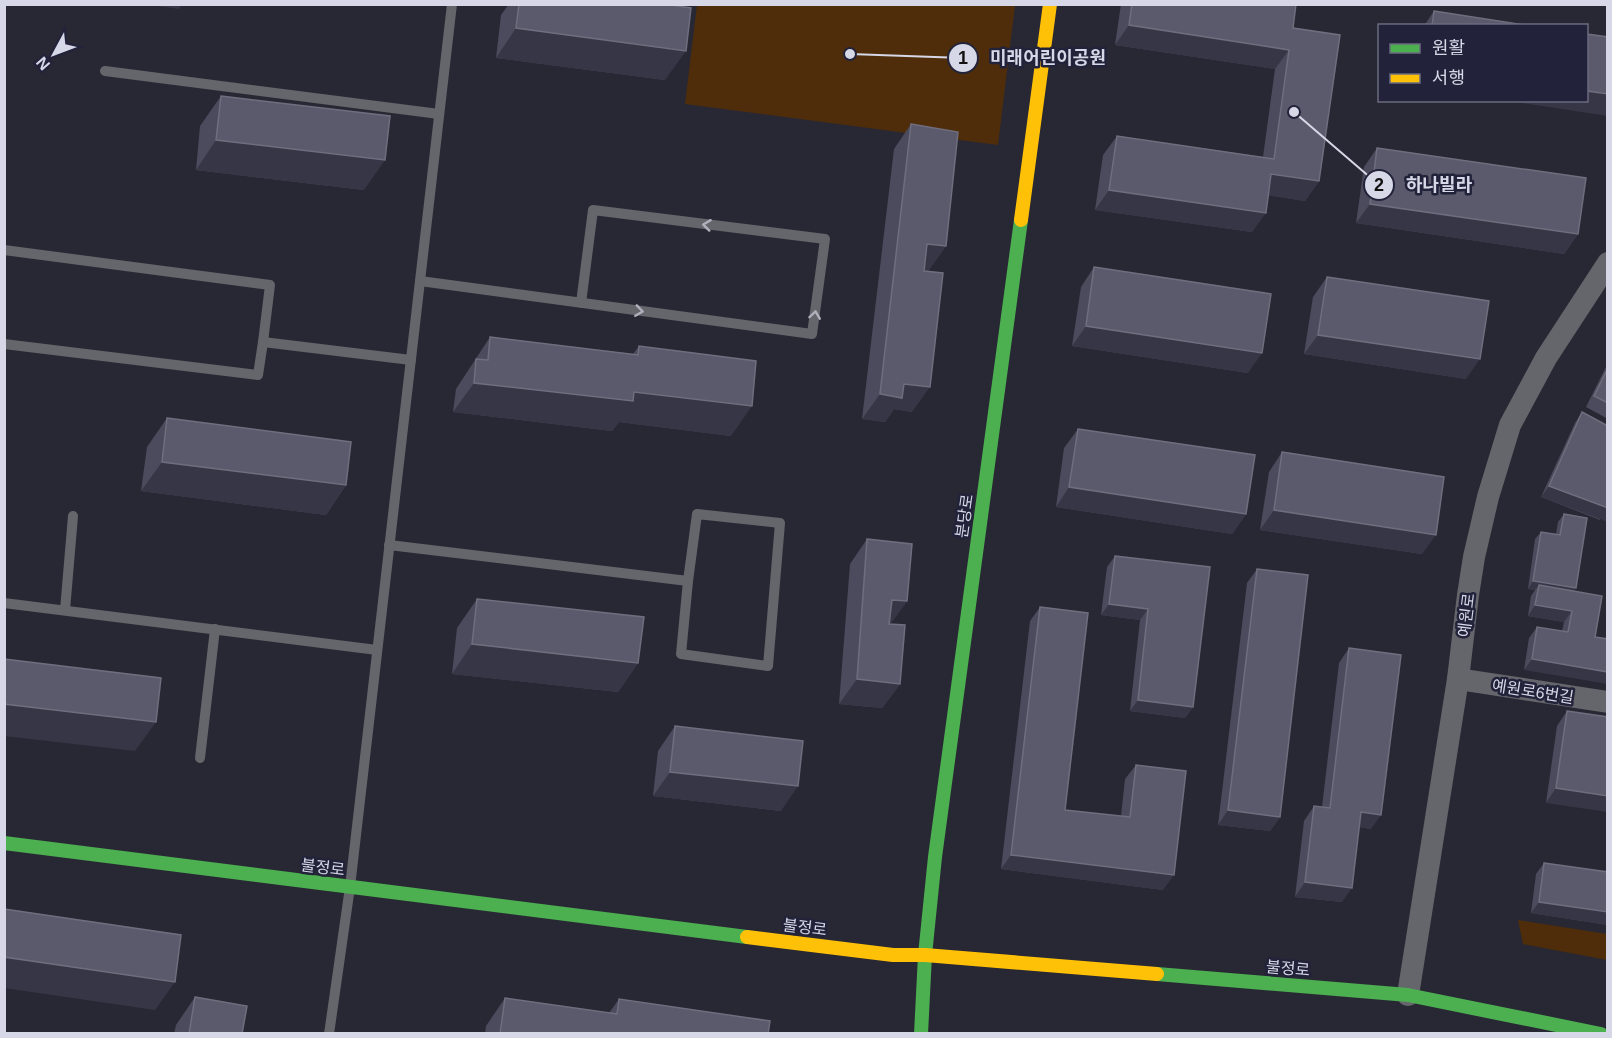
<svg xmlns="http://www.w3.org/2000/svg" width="1612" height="1038" viewBox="0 0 1612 1038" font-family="Helvetica,'Noto Sans KR',sans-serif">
	<rect width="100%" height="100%" fill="#282834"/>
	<g fill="#4f2d0a">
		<polygon points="697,5 1015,5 998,145 685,104"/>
		<polygon points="1518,920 1607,934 1607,960 1523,944"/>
	</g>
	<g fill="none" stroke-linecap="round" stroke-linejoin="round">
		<g stroke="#65666b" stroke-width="10">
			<polyline points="105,71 439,114"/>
			<polyline points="4,250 270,285 263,342 258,375 4,344"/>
			<polyline points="420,281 812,334 825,239 593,210 581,303"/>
			<polyline points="263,342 411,360"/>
			<polyline points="389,545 688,581 681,654 768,666 780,523 697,514 688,581"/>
			<polyline points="4,603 377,650"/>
			<polyline points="65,610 73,516"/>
			<polyline points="200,758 215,629"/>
			<polyline points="329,1034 350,887 452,4"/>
		</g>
		<g stroke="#65666b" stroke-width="22">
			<polyline points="1458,679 1608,702"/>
			<polyline points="1408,995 1458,679 1468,595 1474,557 1488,497 1510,425 1546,358 1608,263"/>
		</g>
		<g stroke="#4caf50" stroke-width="14">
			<polyline points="4,843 747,937"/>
			<polyline points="1157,974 1408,995 1601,1034"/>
			<polyline points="921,1034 925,955 935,857 1021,220"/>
		</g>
		<g stroke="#ffc107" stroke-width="14">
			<polyline points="1021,220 1050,4"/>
			<polyline points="747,937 893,955 925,955 1157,974"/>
		</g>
	</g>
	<g fill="#4b4b5d">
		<polygon points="509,4 664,4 665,80 496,58 501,15"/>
		<polygon points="1121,4 1296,4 1293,28 1319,181 1305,201 1268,195 1252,232 1095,210 1103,155 1117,136 1263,157 1275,69 1115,45"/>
		<polygon points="1434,11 1531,26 1424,26"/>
		<polygon points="221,96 364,190 196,170 200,126"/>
		<polygon points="911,124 946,246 928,271 924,270 912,412 894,409 885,422 862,419 894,149"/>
		<polygon points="1377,148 1578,234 1564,254 1356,223 1364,167"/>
		<polygon points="1094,267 1248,373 1072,346 1081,287"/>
		<polygon points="1327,277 1466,379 1304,354 1313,297"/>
		<polygon points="490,337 633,354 639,346 731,436 619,422 612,431 453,412 456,389"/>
		<polygon points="1608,363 1608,419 1586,407"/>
		<polygon points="1582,412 1600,520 1541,497 1575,423"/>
		<polygon points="167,418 346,485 326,515 141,491 147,447"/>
		<polygon points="1078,429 1246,514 1232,534 1056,507 1064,448"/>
		<polygon points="1282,452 1422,554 1260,530 1269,472"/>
		<polygon points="1564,514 1574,591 1595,637 1524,670 1529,638 1537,627 1562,631 1564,622 1528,616 1531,596 1535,590 1528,589 1535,539 1541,532 1556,534 1558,522"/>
		<polygon points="867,539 907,601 890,624 900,684 882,708 839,704 850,564"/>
		<polygon points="1115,556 1210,567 1193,707 1185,718 1130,711 1140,620 1101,615 1107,567"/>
		<polygon points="1257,569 1280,817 1270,831 1218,825 1247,583"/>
		<polygon points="477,599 638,663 618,692 452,674 457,628"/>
		<polygon points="1040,607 1065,810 1121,816 1125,779 1136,765 1163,890 1001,869 1030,621"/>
		<polygon points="1349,648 1371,829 1359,827 1342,902 1295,897 1304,821 1314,806 1322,807 1339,663"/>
		<polygon points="1567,711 1608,717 1546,803 1557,726"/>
		<polygon points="675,726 781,811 653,796 658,751"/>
		<polygon points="1544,863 1608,872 1608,925 1531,913 1536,874"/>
		<polygon points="195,997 242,1034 174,1034 176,1025"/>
		<polygon points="505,998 609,1013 619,999 768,1034 485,1034 486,1026"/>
	</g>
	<g fill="#373647">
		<polygon points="145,4 182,4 179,9"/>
		<polygon points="1129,25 1289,50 1275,69 1115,45"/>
		<polygon points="516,28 686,51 665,80 496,58"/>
		<polygon points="1587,91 1608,94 1608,116 1502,100 1587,100"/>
		<polygon points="216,140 385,160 364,190 196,170"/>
		<polygon points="1271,174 1319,181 1305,201 1258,194"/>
		<polygon points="1109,190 1266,213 1252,232 1095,210"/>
		<polygon points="1370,204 1578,234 1564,254 1356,223"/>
		<polygon points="927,244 946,246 928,271 909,269"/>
		<polygon points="1086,326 1262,353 1248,373 1072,346"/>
		<polygon points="1318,335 1480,359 1466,379 1304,354"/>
		<polygon points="474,383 634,392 752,406 731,436 619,422 612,431 453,412"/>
		<polygon points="904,384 930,387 912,412 894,409 885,422 862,419 880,394"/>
		<polygon points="162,462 346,485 326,515 141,491"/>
		<polygon points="1549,486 1608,508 1608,522 1541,497"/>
		<polygon points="1069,487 1246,514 1232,534 1056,507"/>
		<polygon points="1274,510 1436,535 1422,554 1260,530"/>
		<polygon points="1533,581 1576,588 1571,596 1539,585 1535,590 1528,589"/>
		<polygon points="892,600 907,601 890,625"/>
		<polygon points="1109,604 1148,609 1140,620 1101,615"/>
		<polygon points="1535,605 1572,611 1564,622 1528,616"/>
		<polygon points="472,644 638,663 618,692 452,674"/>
		<polygon points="1532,659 1608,672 1608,684 1524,670"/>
		<polygon points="857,679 900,684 882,708 839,704"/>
		<polygon points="1138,700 1193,707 1185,718 1130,711"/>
		<polygon points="4,704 156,722 135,751 4,736"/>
		<polygon points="670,772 798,786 781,811 653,796"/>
		<polygon points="1556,788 1608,796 1608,812 1546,803"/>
		<polygon points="1228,810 1280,817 1270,831 1218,825"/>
		<polygon points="1361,812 1381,815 1371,829 1351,826"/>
		<polygon points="1011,855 1174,875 1163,890 1001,869"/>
		<polygon points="1305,882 1352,888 1342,902 1295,897"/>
		<polygon points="1539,902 1608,912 1608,925 1531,913"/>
		<polygon points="4,957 175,982 155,1010 4,988"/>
	</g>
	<g fill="#5a5a6c" stroke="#6e6e7f" stroke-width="1.5">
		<polygon points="519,4 664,4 691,8 686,51 516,28"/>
		<polygon points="1132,4 1296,4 1293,28 1340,35 1319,181 1271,174 1266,213 1109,190 1117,136 1274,159 1289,50 1129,25"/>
		<polygon points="1434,11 1531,26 1432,26"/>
		<polygon points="1587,34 1608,37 1608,94 1587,91"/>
		<polygon points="221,96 390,116 385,160 216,140"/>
		<polygon points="911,124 958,132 946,246 927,244 924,271 943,273 930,387 904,384 902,398 880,394"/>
		<polygon points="1377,148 1586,178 1578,234 1370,204"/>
		<polygon points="1094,267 1271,294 1262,353 1086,326"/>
		<polygon points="1327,277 1489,301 1480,359 1318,335"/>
		<polygon points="490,337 638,355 639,346 756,361 752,406 634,392 633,401 474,383 476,359 488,360"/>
		<polygon points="1608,368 1608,403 1594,396"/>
		<polygon points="1582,412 1608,426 1608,508 1549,486"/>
		<polygon points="167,418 351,442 346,485 162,462"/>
		<polygon points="1078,429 1255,455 1246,514 1069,487"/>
		<polygon points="1282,452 1444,477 1436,535 1274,510"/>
		<polygon points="1564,514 1587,518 1576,588 1533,581 1541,532 1560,535"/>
		<polygon points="867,539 912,544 907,601 892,600 889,624 905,625 900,684 857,679"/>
		<polygon points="1115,556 1210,567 1193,707 1138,700 1148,609 1109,604"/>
		<polygon points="1257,569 1308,575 1280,817 1228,810"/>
		<polygon points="1539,585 1602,596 1595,637 1608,639 1608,672 1532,659 1537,627 1568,632 1572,611 1535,605"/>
		<polygon points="477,599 644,617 638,663 472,644"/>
		<polygon points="1040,607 1088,613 1065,810 1130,817 1136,765 1186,771 1174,875 1011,855"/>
		<polygon points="1349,648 1401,655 1381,815 1361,812 1352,888 1305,882 1314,806 1330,808"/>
		<polygon points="4,659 161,678 156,722 4,704"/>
		<polygon points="1567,711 1608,717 1608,796 1556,788"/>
		<polygon points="675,726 803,741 798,786 670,772"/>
		<polygon points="1544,863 1608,872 1608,912 1539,902"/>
		<polygon points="4,909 181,935 175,982 4,957"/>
		<polygon points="195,997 247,1006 242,1034 189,1034"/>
		<polygon points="505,998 617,1014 619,999 770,1021 768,1034 500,1034"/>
	</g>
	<defs><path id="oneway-chevron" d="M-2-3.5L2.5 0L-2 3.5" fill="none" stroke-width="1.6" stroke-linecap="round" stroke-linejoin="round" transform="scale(1.5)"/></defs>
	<g stroke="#aeb0bc">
		<use href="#oneway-chevron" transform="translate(707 225) rotate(-173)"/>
		<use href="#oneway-chevron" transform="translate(639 311) rotate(8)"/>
		<use href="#oneway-chevron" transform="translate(815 315) rotate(-82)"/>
	</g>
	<g text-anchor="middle" stroke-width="5" stroke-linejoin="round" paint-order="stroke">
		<g font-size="16" fill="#d6d8e7" stroke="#22233a">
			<text transform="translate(964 516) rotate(-82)" y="6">분당로</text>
			<text transform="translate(1466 615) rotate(-83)" y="6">예원로</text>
			<text transform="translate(1533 691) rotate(9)" y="6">예원로6번길</text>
			<text transform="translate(323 867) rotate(7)" y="6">불정로</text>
			<text transform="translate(805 927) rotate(7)" y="6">불정로</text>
			<text transform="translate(1288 968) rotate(5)" y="6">불정로</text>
		</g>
	</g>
	<path fill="none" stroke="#d6d8e7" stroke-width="2" d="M850 54L963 58M1294 112L1379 185"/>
	<g fill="#d6d8e7" stroke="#22233a" stroke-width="2">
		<circle cx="850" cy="54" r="6"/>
		<circle cx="1294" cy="112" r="6"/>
		<circle cx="963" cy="58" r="15"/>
		<circle cx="1379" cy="185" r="15"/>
	</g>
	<g font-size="18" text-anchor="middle" font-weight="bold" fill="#111">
		<text x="963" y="64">1</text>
		<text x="1379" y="191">2</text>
	</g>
	<g font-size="18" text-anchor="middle" font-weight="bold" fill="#d6d8e7" stroke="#22233a" stroke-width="5" stroke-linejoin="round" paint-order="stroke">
		<text x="1048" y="64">미래어린이공원</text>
		<text x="1439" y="191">하나빌라</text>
	</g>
	<rect width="1612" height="1038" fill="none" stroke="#d6d8e7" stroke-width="12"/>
	<rect x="1378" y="24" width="210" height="78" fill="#22233a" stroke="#6a6b7f" stroke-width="1.5"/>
	<rect x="1390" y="44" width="30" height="9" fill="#4caf50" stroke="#6a6b7f" stroke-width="1.5"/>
	<text x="1432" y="54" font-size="18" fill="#d6d8e7">원활</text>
	<rect x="1390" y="74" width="30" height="9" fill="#ffc107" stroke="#6a6b7f" stroke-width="1.5"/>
	<text x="1432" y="84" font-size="18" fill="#d6d8e7">서행</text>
	<g transform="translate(54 54) rotate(229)" stroke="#22233a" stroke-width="4.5" paint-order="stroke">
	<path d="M0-4.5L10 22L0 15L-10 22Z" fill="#d6d8e7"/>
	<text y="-9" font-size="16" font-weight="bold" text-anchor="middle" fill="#d6d8e7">N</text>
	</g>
</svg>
